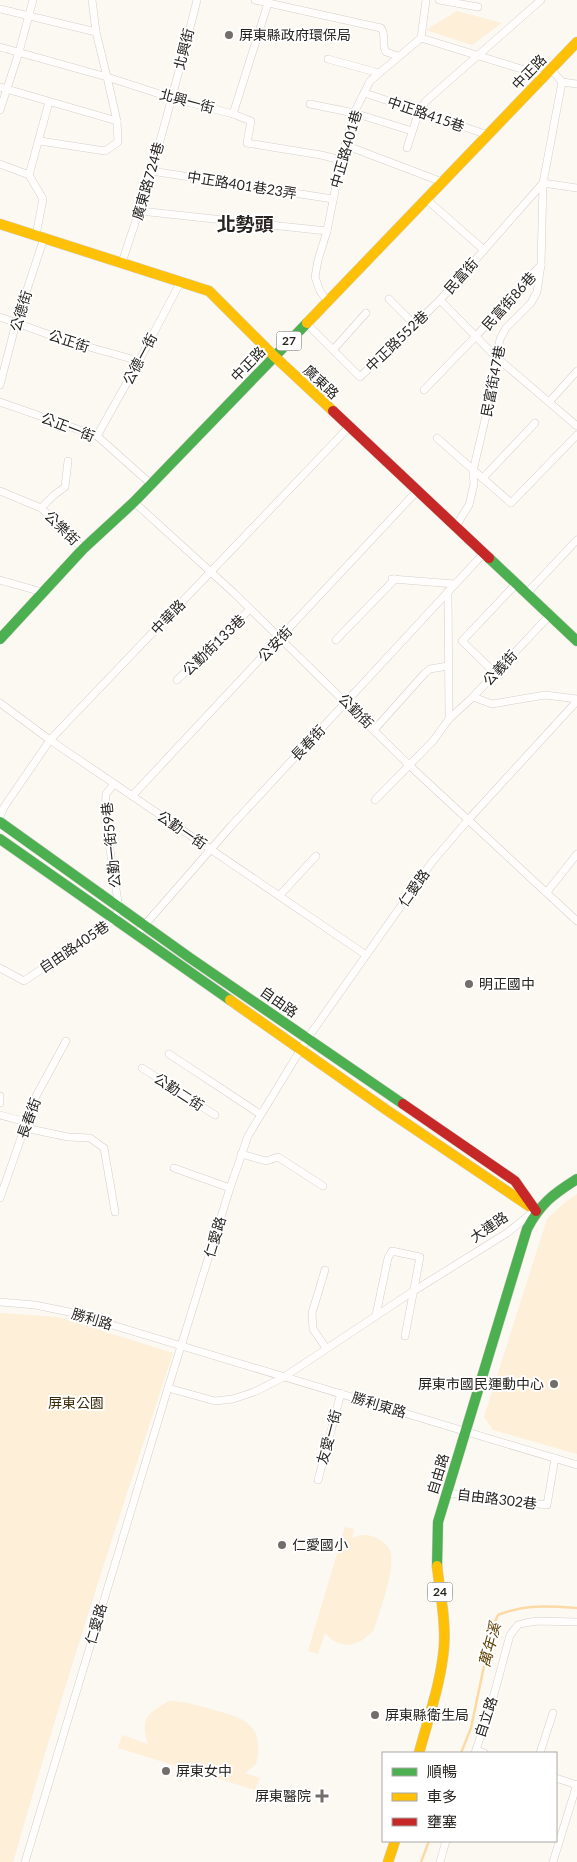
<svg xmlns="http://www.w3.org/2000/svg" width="577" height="1862" viewBox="0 0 577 1862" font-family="Lato,'Noto Sans TC',sans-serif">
	<rect width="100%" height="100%" fill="#fcf8f2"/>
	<g fill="#fdefd8">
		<polygon points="457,11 502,23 472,45 426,30"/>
		<path d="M577 1194V1454L493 1430 484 1417 547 1219C557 1210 566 1200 577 1194Z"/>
		<path d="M0 1313 58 1317 173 1353C117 1522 62 1691 13 1862H0Z"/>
		<path d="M345 1527 354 1529 352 1538C362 1534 369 1534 378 1539 383 1541 387 1545 390 1550 397 1566 379 1612 374 1630 358 1647 341 1651 325 1633L318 1654 308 1651Z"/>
		<path d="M169 1701C184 1701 196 1705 210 1709 244 1718 265 1723 256 1764L245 1773 260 1778 255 1790 118 1748 122 1735 148 1744C140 1718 147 1714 169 1701Z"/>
	</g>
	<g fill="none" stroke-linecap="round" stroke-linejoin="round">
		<g stroke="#fbdaa5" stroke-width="2.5">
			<path d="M461 1753 471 1728 492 1628 498 1615C525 1604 549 1606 577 1608"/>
			<polyline points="421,1862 429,1841"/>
		</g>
		<g stroke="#d3d0cb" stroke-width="8">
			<g id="street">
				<polyline points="92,0 96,32 107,77 172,98 233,114 269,0"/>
				<path d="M255 0 381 28C387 36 381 45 386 52L398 56"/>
				<polyline points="439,0 478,7"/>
				<polyline points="0,9 96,32"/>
				<polyline points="421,38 544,76"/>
				<polyline points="0,47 107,77 117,121 118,142 105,151 40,141"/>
				<polyline points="328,59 379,73"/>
				<polyline points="562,82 577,84"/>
				<polyline points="0,87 117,121"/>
				<polyline points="365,93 488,135"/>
				<polyline points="310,104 354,113 412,131"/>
				<polyline points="0,110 19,52 33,0"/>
				<polyline points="233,114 251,121 247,143 321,155 341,160"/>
				<polyline points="345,145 442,182"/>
				<polyline points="407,148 419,111 426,101 541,0"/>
				<polyline points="0,164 29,175 43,199 36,235"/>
				<polyline points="151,171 333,199"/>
				<polyline points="29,175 49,102"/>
				<polyline points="543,183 577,188"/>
				<polyline points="426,199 484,250"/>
				<polyline points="140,211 327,231"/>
				<path d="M122 262C152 176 175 88 197 0"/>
				<polyline points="389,299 414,324"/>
				<polyline points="440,300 496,357 577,426"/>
				<polyline points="327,301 320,291 315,277 318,260 327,231 341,160 354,113 370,81 421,38 426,0"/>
				<polyline points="0,317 64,340 139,361"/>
				<polyline points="306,323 360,377 440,300 543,183"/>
				<polyline points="333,350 366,313"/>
				<polyline points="0,385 16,323 44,238"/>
				<polyline points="424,390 476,336 541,265"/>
				<polyline points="550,401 577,371"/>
				<polyline points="0,402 97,436 151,484"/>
				<polyline points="97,436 139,361 181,281"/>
				<polyline points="437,438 511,503 577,435"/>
				<polyline points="483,478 535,423"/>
				<polyline points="0,491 41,508 83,549"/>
				<polyline points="134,502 234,593 409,765 577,921"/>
				<polyline points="41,508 54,495 65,487 68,461"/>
				<polyline points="456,526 469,505 474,484 473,471 488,407 500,339 506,328 531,303 537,292 541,265 543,183 562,82 551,69"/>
				<polyline points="392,579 455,584"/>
				<polyline points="0,580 42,592"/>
				<polyline points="448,591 449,719"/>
				<polyline points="526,594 577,540"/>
				<polyline points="336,640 395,579"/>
				<polyline points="495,673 462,641 516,584"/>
				<polyline points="177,680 250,609"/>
				<polyline points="473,697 492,704 545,695 577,699"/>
				<polyline points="0,703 50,740 366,955"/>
				<polyline points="374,730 425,673 430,669 448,666"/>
				<polyline points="132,796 418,490"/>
				<polyline points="375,800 433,741 449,719 473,697 549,616"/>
				<polyline points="0,816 4,807 50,740 349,427"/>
				<polyline points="547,892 577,854"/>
				<polyline points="279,896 316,856"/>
				<polyline points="136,935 232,825 484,553"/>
				<polyline points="0,968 24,981 114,920 119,908 105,818 106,794 114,784"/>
				<polyline points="169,1054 260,1114"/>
				<polyline points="142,1068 215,1115"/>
				<polyline points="0,1096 0,1103"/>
				<polyline points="0,1115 26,1122"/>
				<polyline points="25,1128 68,1137 90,1138 104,1148 115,1212"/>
				<polyline points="241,1154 266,1161 278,1157 323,1186"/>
				<polyline points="174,1168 230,1188"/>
				<polyline points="0,1198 35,1098 66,1041"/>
				<polyline points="325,1270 312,1313 313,1329 326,1348"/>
				<polyline points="0,1302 35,1305 69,1312 577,1465"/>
				<polyline points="376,1315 388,1258 392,1251 420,1257 405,1336"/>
				<polyline points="168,1388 215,1401 233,1399 254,1392 284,1377 412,1292 507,1233 533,1212"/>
				<polyline points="318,1480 341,1393"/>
				<polyline points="447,1493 547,1505 555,1458"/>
				<polyline points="476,1750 484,1753"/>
				<polyline points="475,1753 492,1702 510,1635 518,1625 525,1623 537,1621 577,1622"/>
				<polyline points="540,1753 553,1713"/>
				<polyline points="556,1778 577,1785"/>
				<polyline points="25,1862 168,1388 230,1188 248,1136 307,1039 432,862 468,820 577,701"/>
				<polyline points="440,1862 446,1841"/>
				<polyline points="553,1862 577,1784"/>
			</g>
		</g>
		<g stroke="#d3d0cb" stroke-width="11">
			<g id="fast">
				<polyline points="489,558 577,641"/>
				<polyline points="0,639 83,549 134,502 307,323"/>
				<polyline points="0,822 190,958 403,1104"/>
				<polyline points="0,839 230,1000"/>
				<path d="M437 1566 438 1522 527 1229C540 1204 553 1194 577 1179"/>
			</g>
		</g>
		<g stroke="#d3d0cb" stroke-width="11">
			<g id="slow">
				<polyline points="0,224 209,291 274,356 333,411"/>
				<polyline points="307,323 577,42"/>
				<polyline points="230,1000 388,1111 529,1206"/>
				<path d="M419 1753C428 1719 441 1683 444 1647 446 1620 440 1593 437 1566"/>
				<polyline points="388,1862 395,1841"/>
			</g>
		</g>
		<g stroke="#d3d0cb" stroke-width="11">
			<g id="jam">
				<polyline points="333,411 489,558"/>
				<polyline points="403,1104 515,1181 536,1211"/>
			</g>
		</g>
		<use href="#street" stroke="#fffefd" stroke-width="7"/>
		<use href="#fast" stroke="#4caf50" stroke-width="10"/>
		<use href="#slow" stroke="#ffc107" stroke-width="10"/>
		<use href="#jam" stroke="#c62828" stroke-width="10"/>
	</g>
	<g fill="#726f6a" stroke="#fff" stroke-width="2">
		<circle cx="229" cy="35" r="5"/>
		<circle cx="469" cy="984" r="5"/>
		<circle cx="554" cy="1384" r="5"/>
		<circle cx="282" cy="1545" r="5"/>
		<circle cx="375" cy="1715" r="5"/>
		<circle cx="166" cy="1771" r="5"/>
		<path d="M319.5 1788.5h5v5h5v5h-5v5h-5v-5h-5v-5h5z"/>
	</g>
	<g text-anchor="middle" stroke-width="4" stroke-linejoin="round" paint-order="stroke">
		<g fill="#fff" stroke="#686664" stroke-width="1">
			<rect x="276.5" y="331.5" width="25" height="19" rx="4"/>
			<rect x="427.5" y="1582.5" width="25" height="19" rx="4"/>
		</g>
		<g font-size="12" font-weight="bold" fill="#282521">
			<text x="289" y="345">27</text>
			<text x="440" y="1596">24</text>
		</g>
		<g font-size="14" fill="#282521" stroke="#fff" text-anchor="start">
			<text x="239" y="40">屏東縣政府環保局</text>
			<text x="479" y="989">明正國中</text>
			<text x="544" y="1389" text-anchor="end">屏東市國民運動中心</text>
			<text x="292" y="1550">仁愛國小</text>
			<text x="385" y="1720">屏東縣衛生局</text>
			<text x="176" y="1776">屏東女中</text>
			<text x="311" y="1801" text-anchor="end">屏東醫院</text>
		</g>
		<g font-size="14" fill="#282521" stroke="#fff">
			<text transform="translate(184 49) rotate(-76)" y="5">北興街</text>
			<text transform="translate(529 72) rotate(-46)" y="5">中正路</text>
			<text transform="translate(187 101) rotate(15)" y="5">北興一街</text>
			<text transform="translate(426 114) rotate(19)" y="5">中正路415巷</text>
			<text transform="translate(346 149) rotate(-74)" y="5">中正路401巷</text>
			<text transform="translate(148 181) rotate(-74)" y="5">廣東路724巷</text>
			<text transform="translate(242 185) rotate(9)" y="5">中正路401巷23弄</text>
			<text transform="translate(461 276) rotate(-48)" y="5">民富街</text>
			<text transform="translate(509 301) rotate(-48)" y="5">民富街86巷</text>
			<text transform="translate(21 311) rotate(-73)" y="5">公德街</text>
			<text transform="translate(69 341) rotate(18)" y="5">公正街</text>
			<text transform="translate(397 341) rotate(-44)" y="5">中正路552巷</text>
			<text transform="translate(140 359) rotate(-62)" y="5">公德一街</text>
			<text transform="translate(248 364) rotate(-46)" y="5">中正路</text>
			<text transform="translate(493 381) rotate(-79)" y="5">民富街47巷</text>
			<text transform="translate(321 382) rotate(43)" y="5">廣東路</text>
			<text transform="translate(68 427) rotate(21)" y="5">公正一街</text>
			<text transform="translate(62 528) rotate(44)" y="5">公樂街</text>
			<text transform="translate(168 617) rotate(-46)" y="5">中華路</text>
			<text transform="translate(275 644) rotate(-47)" y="5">公安街</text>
			<text transform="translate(214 645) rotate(-44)" y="5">公勤街133巷</text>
			<text transform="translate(500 668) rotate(-47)" y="5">公義街</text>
			<text transform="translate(356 711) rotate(45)" y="5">公勤街</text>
			<text transform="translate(308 743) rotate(-47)" y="5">長春街</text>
			<text transform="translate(182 830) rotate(34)" y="5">公勤一街</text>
			<text transform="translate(111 845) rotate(-96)" y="5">公勤一街59巷</text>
			<text transform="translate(414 888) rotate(-55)" y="5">仁愛路</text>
			<text transform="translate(74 947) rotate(-34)" y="5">自由路405巷</text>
			<text transform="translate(279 1002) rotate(35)" y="5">自由路</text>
			<text transform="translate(179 1092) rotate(33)" y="5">公勤二街</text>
			<text transform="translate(29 1118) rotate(-70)" y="5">長春街</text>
			<text transform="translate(489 1227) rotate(-34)" y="5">大連路</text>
			<text transform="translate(215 1237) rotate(-73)" y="5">仁愛路</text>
			<text transform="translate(92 1319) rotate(17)" y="5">勝利路</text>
			<text transform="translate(379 1405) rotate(17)" y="5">勝利東路</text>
			<text transform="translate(329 1437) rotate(-75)" y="5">友愛一街</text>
			<text transform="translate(438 1474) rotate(-73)" y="5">自由路</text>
			<text transform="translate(497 1499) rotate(7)" y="5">自由路302巷</text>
			<text transform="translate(96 1624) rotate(-73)" y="5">仁愛路</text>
			<text transform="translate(486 1717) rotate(-72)" y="5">自立路</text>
		</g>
		<g font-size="14" fill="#3d2b0a" stroke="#fff">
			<text x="76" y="1408">屏東公園</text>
		</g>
		<g font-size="15" font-style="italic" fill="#5f4206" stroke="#fff">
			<text transform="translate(490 1645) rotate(-75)" y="5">萬年溪</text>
		</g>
		<g font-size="19" font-weight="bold" fill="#282521" stroke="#fff">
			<text x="245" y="231">北勢頭</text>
		</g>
	</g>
	<rect x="382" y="1752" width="175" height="90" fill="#ffffff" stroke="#a9a8a6"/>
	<rect x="392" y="1768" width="25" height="8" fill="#4caf50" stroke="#a9a8a6"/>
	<text x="427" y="1777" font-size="15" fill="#282521">順暢</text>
	<rect x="392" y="1793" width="25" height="8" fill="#ffc107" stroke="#a9a8a6"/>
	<text x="427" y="1802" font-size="15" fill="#282521">車多</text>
	<rect x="392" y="1818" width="25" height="8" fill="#c62828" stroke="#a9a8a6"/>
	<text x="427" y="1827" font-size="15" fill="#282521">壅塞</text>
</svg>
